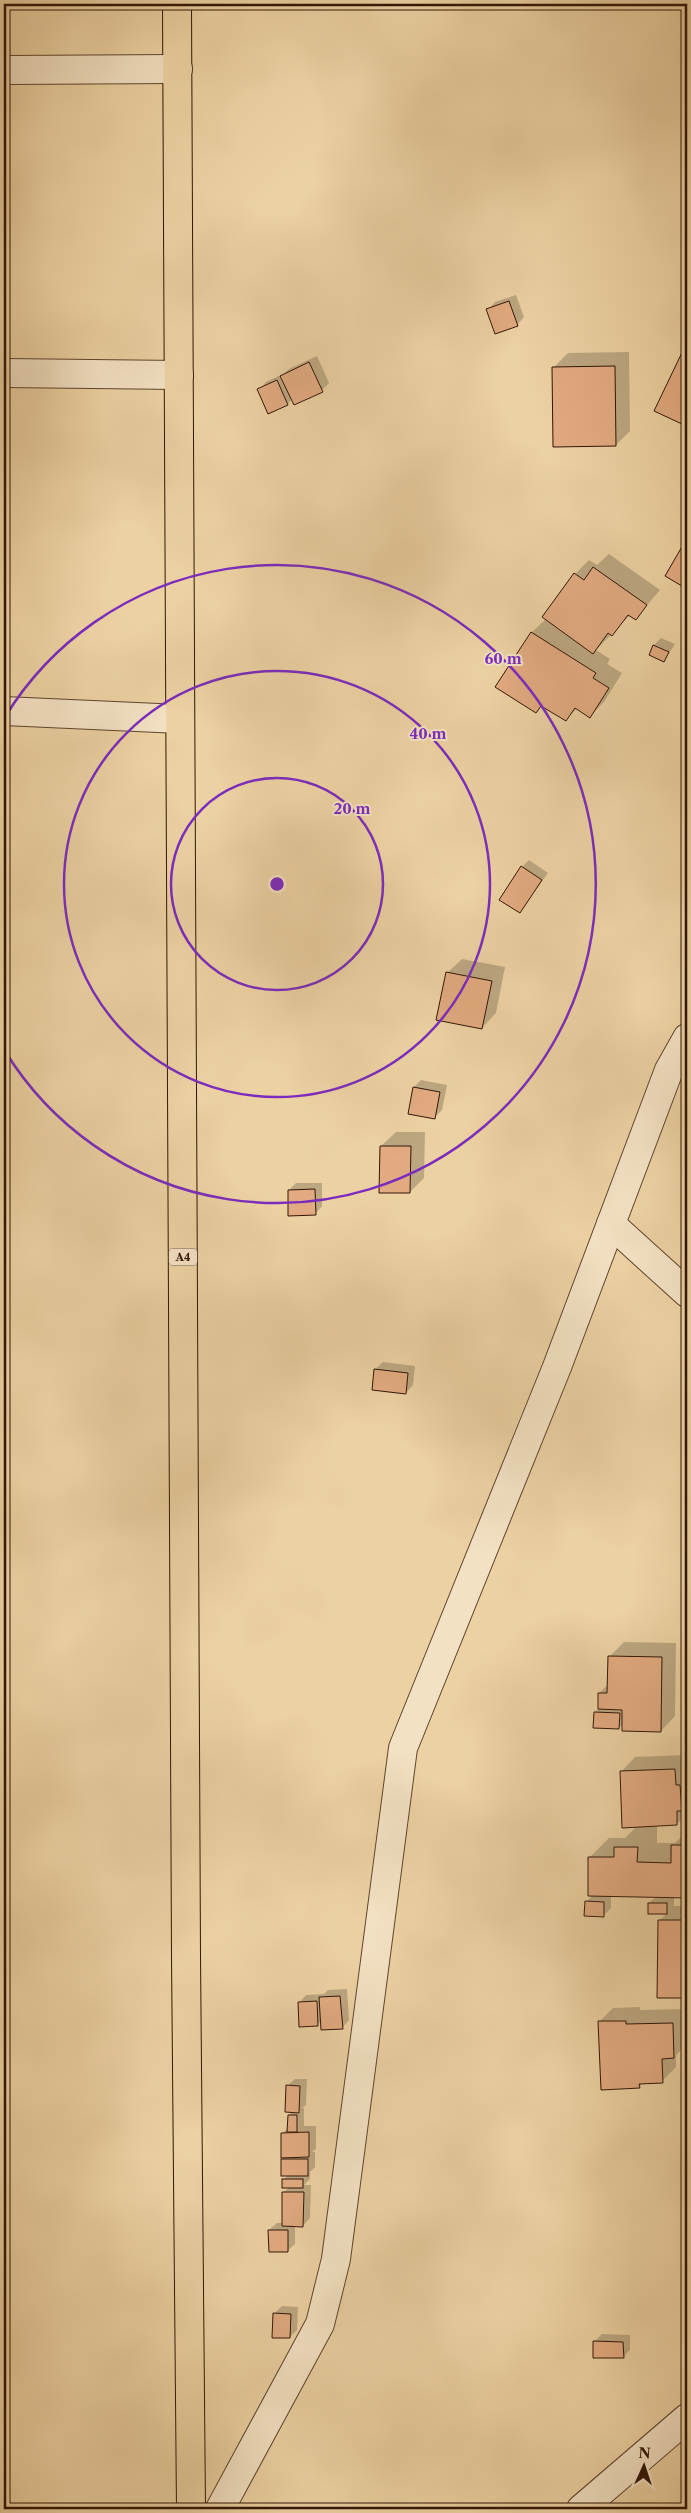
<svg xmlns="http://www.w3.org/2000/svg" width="691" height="2513" viewBox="0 0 691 2513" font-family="'Libre Caslon Text',serif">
	<rect width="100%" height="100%" fill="#ecd1a2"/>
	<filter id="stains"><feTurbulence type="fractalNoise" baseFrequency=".004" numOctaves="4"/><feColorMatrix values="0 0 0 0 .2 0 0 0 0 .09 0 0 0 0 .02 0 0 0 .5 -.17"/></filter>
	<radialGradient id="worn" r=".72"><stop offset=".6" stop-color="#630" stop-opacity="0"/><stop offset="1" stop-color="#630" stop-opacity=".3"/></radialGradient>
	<g fill="#0003">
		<polygon points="516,295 524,317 517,325 488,310 495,302"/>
		<polygon points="687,345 687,417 682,422 656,410"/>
		<polygon points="629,352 630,431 616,445 553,368 568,353"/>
		<polygon points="317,356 329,383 322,390 292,399 288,404 269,412 259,390 266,382 283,374 289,369"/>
		<polygon points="609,554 660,590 636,618 630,615 596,650 610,659 607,664 622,673 604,702 590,716 577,708 566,720 543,705 536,712 497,687 532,632 546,619 575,574 589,560 597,565"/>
		<polygon points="661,638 675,644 664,661 650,654 654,645"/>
		<polygon points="529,860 548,873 520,912 522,867"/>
		<polygon points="462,959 505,967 496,1013 482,1028 447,973"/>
		<polygon points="421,1080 447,1085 442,1110 435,1117 414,1087"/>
		<polygon points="396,1132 425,1132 424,1178 410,1192 381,1146"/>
		<polygon points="296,1183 322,1183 322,1206 315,1214 289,1190"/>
		<polygon points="383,1362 415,1366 413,1385 406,1393 375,1369"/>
		<polygon points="624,1642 676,1643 675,1716 661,1731 623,1724 619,1728 595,1712 599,1708 599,1693 609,1684 609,1657"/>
		<polygon points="687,1755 687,1813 677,1824 657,1825 657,1843 675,1843 687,1831 687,1897 674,1896 674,1906 687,1906 687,1997 658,1996 660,1920 667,1913 649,1903 657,1896 611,1895 611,1908 603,1916 586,1902 593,1895 589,1858 609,1838 625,1838 637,1826 621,1772 635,1757"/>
		<polygon points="347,1989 349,2020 342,2028 322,2021 318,2024 299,2003 306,1995 324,1994 328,1990"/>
		<polygon points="640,2007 640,2010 687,2009 687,2044 676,2055 676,2067 662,2081 644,2082 639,2087 599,2022 613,2008"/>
		<polygon points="295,2079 307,2079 306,2105 302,2108 304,2108 304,2126 316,2126 316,2149 312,2152 315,2152 315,2167 310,2172 310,2179 304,2185 311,2185 310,2218 303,2226 295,2226 295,2244 287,2251 269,2230 277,2223 283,2223 284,2192 290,2186 284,2179 288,2175 282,2159 285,2156 283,2133 289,2127 289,2115 293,2111 287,2086"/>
		<polygon points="282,2306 298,2307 297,2330 290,2337 274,2314"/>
		<polygon points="602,2334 630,2335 630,2350 623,2357 594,2342"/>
		<polygon points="686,2498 687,2509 674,2509"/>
	</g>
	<g fill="#e2aa80" stroke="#301607">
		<polygon points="509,301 518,326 495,334 486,309"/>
		<polygon points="687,342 687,414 682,424 654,411"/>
		<polygon points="309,362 323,392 294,405 280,376"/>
		<polygon points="615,366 616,446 553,447 552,367"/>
		<polygon points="277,380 288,405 268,414 257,389"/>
		<polygon points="687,538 687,589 665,576"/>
		<polygon points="593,567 647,605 636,620 628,615 612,636 608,633 593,654 542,617 574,573 584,580"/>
		<polygon points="531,632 596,673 593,678 609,688 590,718 575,708 566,721 541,706 536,713 495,687"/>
		<polygon points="653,645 669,652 664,662 649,655"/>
		<polygon points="521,866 542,880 520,913 499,900"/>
		<polygon points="446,972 492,981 482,1029 436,1020"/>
		<polygon points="413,1087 440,1092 435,1119 408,1114"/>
		<polygon points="380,1146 411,1146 410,1193 379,1193"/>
		<polygon points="315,1189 316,1215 288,1216 288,1190"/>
		<polygon points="374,1369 408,1373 406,1394 372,1390"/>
		<polygon points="608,1656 662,1657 661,1732 622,1731 622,1710 598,1709 598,1693 607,1693"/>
		<polygon points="594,1712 620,1713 619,1729 593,1728"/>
		<polygon points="675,1769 676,1785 680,1785 682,1811 677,1811 677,1825 622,1828 620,1771"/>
		<polygon points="671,1845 687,1845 687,1898 588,1896 588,1857 614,1857 614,1847 638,1847 637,1862 671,1863"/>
		<polygon points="585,1901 604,1902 604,1917 584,1916"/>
		<rect x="648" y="1903" width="19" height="11"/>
		<polygon points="658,1920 687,1920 687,1998 657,1998"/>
		<polygon points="340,1996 343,2029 321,2030 319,1997"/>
		<polygon points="317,2001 318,2026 299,2027 298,2002"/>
		<polygon points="598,2021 626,2021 626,2024 673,2023 674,2058 662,2059 663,2083 639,2084 640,2088 601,2090"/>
		<polygon points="286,2085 300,2086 299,2113 285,2112"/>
		<polygon points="288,2115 297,2115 297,2132 287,2132"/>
		<polygon points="309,2132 309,2157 281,2158 281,2133"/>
		<rect x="281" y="2159" width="27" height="17"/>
		<rect x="282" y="2179" width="21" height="9"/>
		<polygon points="282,2192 304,2192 303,2227 282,2226"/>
		<polygon points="268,2230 288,2230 288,2252 269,2252"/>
		<polygon points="273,2313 291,2314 290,2338 272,2338"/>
		<polygon points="593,2341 623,2342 624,2358 593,2358"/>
	</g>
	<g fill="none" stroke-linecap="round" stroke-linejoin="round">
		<g stroke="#5f452e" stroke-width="30">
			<g id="minor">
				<polyline points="4,70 178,69"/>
				<polyline points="4,373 179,375"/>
				<polyline points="4,711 180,719"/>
				<polyline points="611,1224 687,1293"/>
				<polyline points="220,2509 320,2324 336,2259 403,1748 557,1367 669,1070 687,1038"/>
				<polyline points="581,2509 687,2418"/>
			</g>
		</g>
		<g stroke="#301607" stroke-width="30">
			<polyline id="trunk" points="177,4 186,1956 191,2509"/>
		</g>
		<use href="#minor" stroke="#f3e1c3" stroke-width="28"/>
		<use href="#trunk" stroke="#ecd1a2" stroke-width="28"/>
	</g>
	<g fill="none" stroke="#7b2cbf" stroke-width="2.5">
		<circle cx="277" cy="884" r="106"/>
		<circle cx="277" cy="884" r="213"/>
		<path d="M5 717A319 319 0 1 1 5 1051"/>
	</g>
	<g text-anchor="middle" stroke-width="4" stroke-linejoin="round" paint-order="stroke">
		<rect fill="#f3e1c3" stroke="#6a533f" stroke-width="1" x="169" y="1248.5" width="28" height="17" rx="4"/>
		<g font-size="11" font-weight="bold" fill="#301607">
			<text x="183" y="1261">A4</text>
		</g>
	</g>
	<circle cx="277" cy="884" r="8" fill="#7b2cbf" stroke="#f3e1c3" stroke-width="2.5"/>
	<g font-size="15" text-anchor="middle" font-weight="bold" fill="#7b2cbf" stroke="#f3e1c3" stroke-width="4" stroke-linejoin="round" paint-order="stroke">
		<text x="503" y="664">60 m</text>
		<text x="428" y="739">40 m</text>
		<text x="352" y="814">20 m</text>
	</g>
	<rect width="691" height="2513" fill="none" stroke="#ecd1a2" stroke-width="20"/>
	<rect x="5" y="5" width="681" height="2503" fill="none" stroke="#301607" stroke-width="2.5"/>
	<rect x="10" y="10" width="671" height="2493" fill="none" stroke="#301607"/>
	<g transform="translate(644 2466) rotate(3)" stroke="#f3e1c3" stroke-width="4" paint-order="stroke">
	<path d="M0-4L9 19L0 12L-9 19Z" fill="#301607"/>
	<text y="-8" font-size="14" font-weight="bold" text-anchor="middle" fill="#301607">N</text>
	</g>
	<rect width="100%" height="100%" filter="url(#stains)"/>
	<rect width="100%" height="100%" fill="url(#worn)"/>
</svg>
